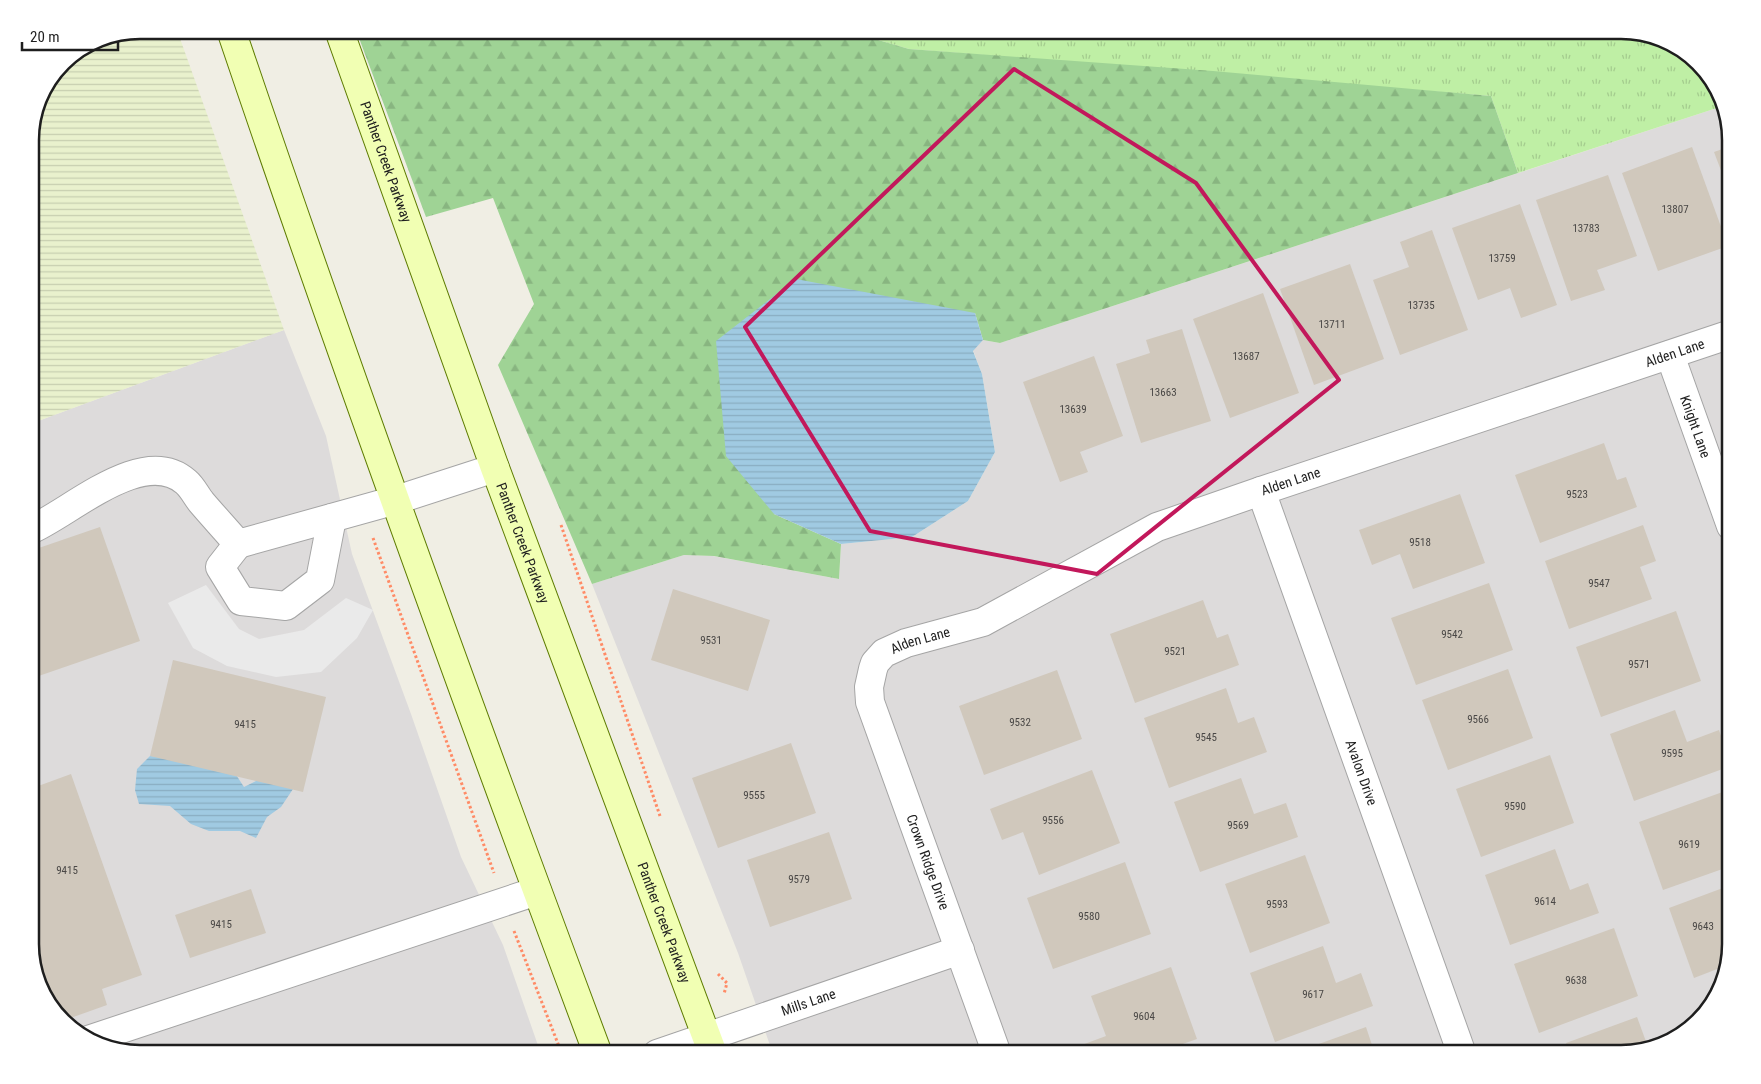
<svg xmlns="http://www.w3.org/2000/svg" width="1761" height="1084" viewBox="0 0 1761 1084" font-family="'Roboto Condensed',sans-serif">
	<defs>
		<pattern id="farmland-rules" width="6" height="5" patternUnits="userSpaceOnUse" patternTransform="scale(1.25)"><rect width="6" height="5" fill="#e9f1cd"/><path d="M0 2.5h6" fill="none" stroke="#c7ceb0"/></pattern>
		<pattern id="grass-tufts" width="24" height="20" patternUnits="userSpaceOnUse" patternTransform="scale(1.25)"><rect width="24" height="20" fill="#bfefa5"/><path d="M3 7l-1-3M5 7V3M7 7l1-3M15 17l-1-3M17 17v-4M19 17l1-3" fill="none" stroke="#a4cc8e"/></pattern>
		<pattern id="forest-firs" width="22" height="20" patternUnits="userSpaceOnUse" patternTransform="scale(1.25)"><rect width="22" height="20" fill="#9fd395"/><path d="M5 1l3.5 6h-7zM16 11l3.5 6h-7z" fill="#88b580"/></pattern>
		<pattern id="water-rules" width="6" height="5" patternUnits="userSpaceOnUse" patternTransform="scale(1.25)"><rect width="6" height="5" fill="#a0cae2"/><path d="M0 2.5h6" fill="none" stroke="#89adc1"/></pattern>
	</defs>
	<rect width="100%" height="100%" fill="#f0eee4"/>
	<g fill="#dddbdb">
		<polygon points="1723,106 1731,133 1731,945 1716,1000 1676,1039 1622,1054 773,1054 738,953 592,584 684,555 713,556 839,579 841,544 912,537 968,501 995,452 982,374 973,350 983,340 1000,343"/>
		<polygon points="284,330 326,436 352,554 411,714 461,857 503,945 541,1054 139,1054 84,1039 45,1000 30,951 30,424"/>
	</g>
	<polygon fill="url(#farmland-rules)" points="139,30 177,30 284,330 30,424 30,133 38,97 62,62 98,38"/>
	<polygon fill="url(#grass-tufts)" points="844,30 1622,30 1677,45 1716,84 1723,106 1518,173 1491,96 909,49"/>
	<polygon fill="url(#forest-firs)" points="356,30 844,30 909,49 1213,71 1491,96 1518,173 1000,343 983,340 975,313 774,514 841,544 839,579 714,556 684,555 592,584 498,365 534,304 493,198 426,217"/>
	<polygon fill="#eaeaea" points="206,585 239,629 259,639 304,630 346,598 373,610 357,638 321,672 276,677 227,666 193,648 168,603"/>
	<g fill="url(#water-rules)">
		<polygon points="796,279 975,313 983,340 973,351 982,374 995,452 968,501 912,537 841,544 774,514 726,456 716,341"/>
		<polygon points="150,756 229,764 244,787 256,781 299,780 281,807 267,817 256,838 240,831 209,831 191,824 170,806 139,804 135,790 137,769"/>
	</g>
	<g fill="#d0c8bc">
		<polygon points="1731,146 1731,197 1714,152"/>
		<polygon points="1692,147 1728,246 1658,271 1622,173"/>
		<polygon points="1608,175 1637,256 1597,270 1605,290 1571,301 1536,200"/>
		<polygon points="1520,204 1557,305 1521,318 1510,288 1478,300 1452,228"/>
		<polygon points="1432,230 1468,330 1400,355 1373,280 1409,267 1400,242"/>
		<polygon points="1350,264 1384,359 1314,385 1280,289"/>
		<polygon points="1263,293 1299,393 1230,418 1193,319"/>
		<polygon points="1182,329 1211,421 1141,443 1116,364 1150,353 1146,340"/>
		<polygon points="1094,356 1123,436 1080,452 1088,472 1060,482 1023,382"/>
		<polygon points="1604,443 1617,480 1626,477 1637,507 1540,543 1515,475"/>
		<polygon points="1460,494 1485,563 1413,589 1400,554 1372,565 1359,530"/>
		<polygon points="1643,525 1656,561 1640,567 1652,599 1569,629 1545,561"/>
		<polygon points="100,527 140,641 30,679 30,551"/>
		<polygon points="1489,583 1513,650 1416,685 1391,618"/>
		<polygon points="673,589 770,620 748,691 651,660"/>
		<polygon points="1203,600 1217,638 1228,634 1239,665 1135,703 1110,634"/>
		<polygon points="1676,611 1701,681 1601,717 1576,647"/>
		<polygon points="173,660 326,697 303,792 150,756"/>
		<polygon points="1508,669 1533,738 1448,770 1422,700"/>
		<polygon points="1057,670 1082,739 984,775 959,706"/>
		<polygon points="1226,688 1238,723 1254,717 1267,752 1169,788 1144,718"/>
		<polygon points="1675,710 1687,742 1719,730 1731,766 1634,801 1610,734"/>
		<polygon points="791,743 816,813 718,848 692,778"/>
		<polygon points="1550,755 1574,823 1481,857 1456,789"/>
		<polygon points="1092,770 1120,843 1039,875 1023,832 1002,840 990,809"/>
		<polygon points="71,774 142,975 102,989 107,1005 65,1020 47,1002 30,951 30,789"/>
		<polygon points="1241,778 1254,814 1286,803 1298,837 1200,872 1174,802"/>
		<polygon points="1731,789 1731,866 1663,890 1639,822"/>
		<polygon points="829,832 852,899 770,927 747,860"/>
		<polygon points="1555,849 1570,890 1588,883 1599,913 1510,945 1485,875"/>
		<polygon points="1305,855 1330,923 1250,953 1225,884"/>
		<polygon points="1125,862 1151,934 1053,969 1027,898"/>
		<polygon points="1731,885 1731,945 1725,966 1694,978 1669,908"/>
		<polygon points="251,889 266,933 190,958 175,915"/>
		<polygon points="1614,928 1638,996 1539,1033 1514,964"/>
		<polygon points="1323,946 1336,983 1361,973 1373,1006 1275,1042 1250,973"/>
		<polygon points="1171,967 1197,1039 1154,1054 1082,1054 1079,1046 1106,1036 1091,996"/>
		<polygon points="1637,1017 1648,1047 1622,1054 1570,1054 1566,1043"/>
		<polygon points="1366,1027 1375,1054 1291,1054"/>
	</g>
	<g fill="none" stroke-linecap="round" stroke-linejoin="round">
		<g stroke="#a5a5a5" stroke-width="30">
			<g id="street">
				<path id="s1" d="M1670 355 1731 526"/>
				<path id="s2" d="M1261 491 1462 1054"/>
				<path d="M30 530C70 513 143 444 186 482 193 488 196 496 202 503 214 517 226 530 238 544L396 500 495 468"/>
				<polyline points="238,544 220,567 241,601 286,606 320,580 332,518"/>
				<polyline points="88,1040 537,891"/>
				<path id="s3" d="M657 1054 960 950"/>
				<path id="s4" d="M997 1054 870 702 869 687 873 669 875 663 884 653 906 643 983 622 1157 527 1261 491 1731 334"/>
			</g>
		</g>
		<g stroke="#5d7b00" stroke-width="30">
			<g id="secondary">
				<path d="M231 30C347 373 471 714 598 1054"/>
				<path id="s5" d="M339 30 495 468 713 1054"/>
			</g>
		</g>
		<g stroke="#ff8b66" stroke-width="3" stroke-dasharray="2.5 2.5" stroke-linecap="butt">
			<polyline points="561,525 660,816"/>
			<polyline points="373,538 494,873"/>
			<polyline points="514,931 562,1054"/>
			<polyline points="718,974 727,983 724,994"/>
		</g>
		<use href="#street" stroke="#fff" stroke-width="28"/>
		<use href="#secondary" stroke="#f1ffb3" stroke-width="28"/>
	</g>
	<path fill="none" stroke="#c2185b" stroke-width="4" stroke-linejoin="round" d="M1014 69 1196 183 1339 380 1097 574 870 531 745 327Z"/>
	<g text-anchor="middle" stroke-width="4" stroke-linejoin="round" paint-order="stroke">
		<g font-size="11" fill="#4a4846">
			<text x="1675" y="213">13807</text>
			<text x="1586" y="232">13783</text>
			<text x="1502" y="262">13759</text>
			<text x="1421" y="309">13735</text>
			<text x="1332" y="328">13711</text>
			<text x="1246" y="360">13687</text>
			<text x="1163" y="396">13663</text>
			<text x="1073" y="413">13639</text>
			<text x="1577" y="498">9523</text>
			<text x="1420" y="546">9518</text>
			<text x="1599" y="587">9547</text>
			<text x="1452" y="638">9542</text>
			<text x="711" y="644">9531</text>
			<text x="1175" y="655">9521</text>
			<text x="1639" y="668">9571</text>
			<text x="1478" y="723">9566</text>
			<text x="1020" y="726">9532</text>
			<text x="245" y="728">9415</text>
			<text x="1206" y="741">9545</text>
			<text x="1672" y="757">9595</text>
			<text x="754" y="799">9555</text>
			<text x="1515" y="810">9590</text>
			<text x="1053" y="824">9556</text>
			<text x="1238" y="829">9569</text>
			<text x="1689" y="848">9619</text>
			<text x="67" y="874">9415</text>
			<text x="799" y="883">9579</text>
			<text x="1545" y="905">9614</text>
			<text x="1277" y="908">9593</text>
			<text x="1089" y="920">9580</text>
			<text x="221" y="928">9415</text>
			<text x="1703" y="930">9643</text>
			<text x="1576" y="984">9638</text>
			<text x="1313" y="998">9617</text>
			<text x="1144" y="1020">9604</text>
		</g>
		<g font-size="14" fill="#1e1e1e" stroke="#fff">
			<text dy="5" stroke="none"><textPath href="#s5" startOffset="140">Panther Creek Parkway</textPath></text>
			<text dy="5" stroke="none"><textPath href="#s4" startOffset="1276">Alden Lane</textPath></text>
			<text dy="5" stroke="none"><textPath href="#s1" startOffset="76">Knight Lane</textPath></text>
			<text dy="5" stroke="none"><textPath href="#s4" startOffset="871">Alden Lane</textPath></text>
			<text dy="5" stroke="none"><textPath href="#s5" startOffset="545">Panther Creek Parkway</textPath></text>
			<text dy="5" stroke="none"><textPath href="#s4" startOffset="466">Alden Lane</textPath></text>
			<text dy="5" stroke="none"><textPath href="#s2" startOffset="299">Avalon Drive</textPath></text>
			<text transform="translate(928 862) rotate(70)" y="5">Crown Ridge Drive</text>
			<text dy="5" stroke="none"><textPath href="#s5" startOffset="950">Panther Creek Parkway</textPath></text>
			<text dy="5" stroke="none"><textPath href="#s3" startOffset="160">Mills Lane</textPath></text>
		</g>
	</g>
	<path d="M0 0H1761V1084H0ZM140 39H1621A101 101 0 0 1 1722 140V944A101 101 0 0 1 1621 1045H140A101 101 0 0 1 39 944V140A101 101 0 0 1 140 39Z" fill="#fff" fill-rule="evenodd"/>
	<path fill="none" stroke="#1e1e1e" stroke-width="2.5" d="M140 39H1621A101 101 0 0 1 1722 140V944A101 101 0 0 1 1621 1045H140A101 101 0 0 1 39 944V140A101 101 0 0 1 140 39Z"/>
	<path d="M22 42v8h96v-8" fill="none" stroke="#1e1e1e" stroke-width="2.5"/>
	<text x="30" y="42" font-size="15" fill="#1e1e1e" stroke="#ffffff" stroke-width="4" paint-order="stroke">20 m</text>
</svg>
